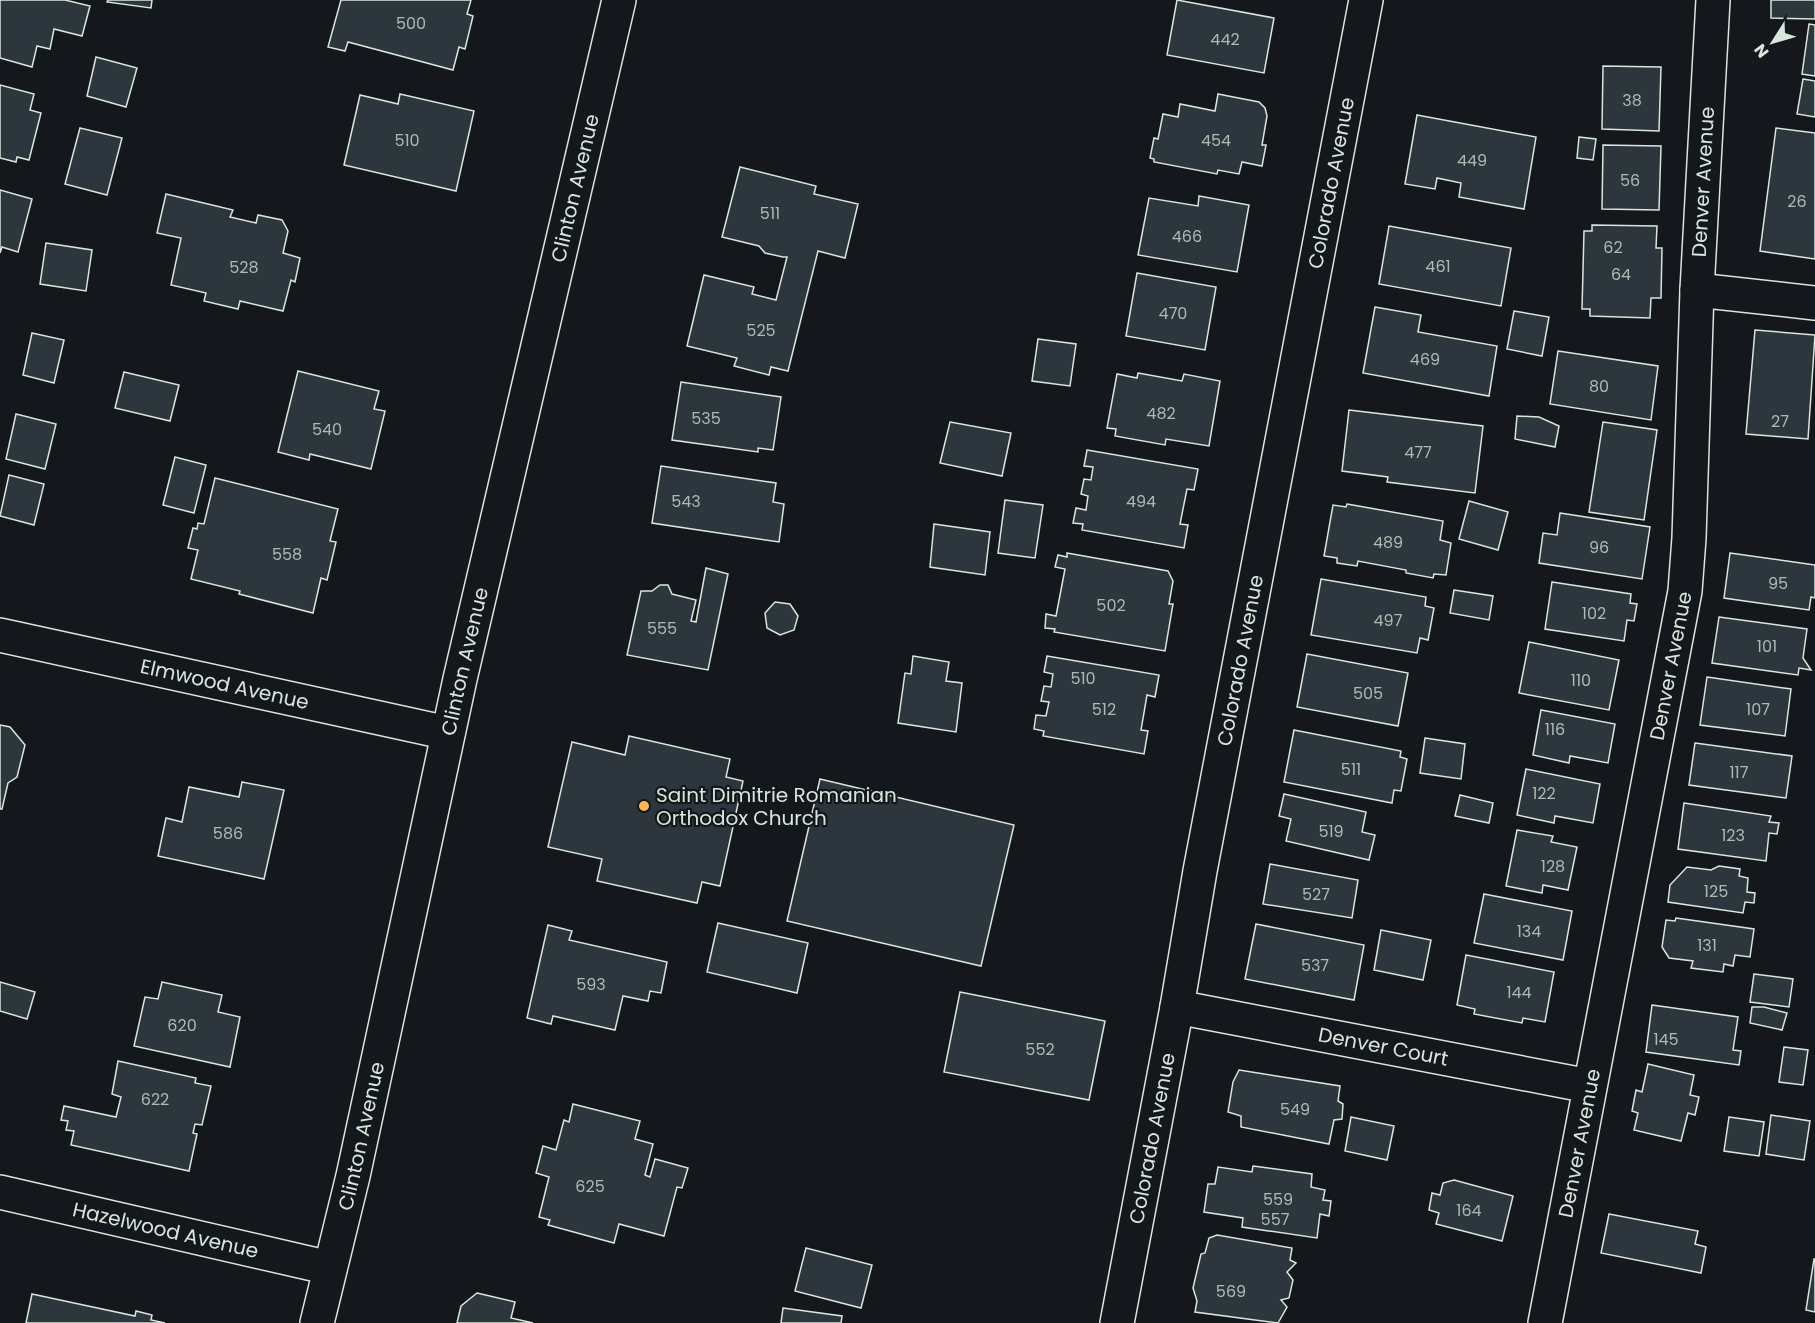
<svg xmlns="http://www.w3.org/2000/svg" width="1815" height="1323" viewBox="0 0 1815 1323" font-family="Poppins,sans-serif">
	<rect width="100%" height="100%" fill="#14181c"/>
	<g fill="#2c363c" stroke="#d8e6dc" stroke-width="1.5">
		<polygon points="0,0 65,0 90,6 82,36 54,29 50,49 37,46 32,67 0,58"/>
		<polygon points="108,0 152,0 151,8 107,2"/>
		<polygon points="341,0 471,0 467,14 473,16 465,49 459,47 453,70 348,42 345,51 328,47"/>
		<polygon points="1177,0 1274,18 1264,73 1167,55"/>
		<polygon points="1771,0 1815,0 1815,19 1771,18"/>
		<polygon points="1809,24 1815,25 1815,76 1802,74"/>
		<polygon points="96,57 137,68 126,107 87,96"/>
		<polygon points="1603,66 1661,67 1659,131 1602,129"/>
		<polygon points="1803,79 1815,81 1815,117 1797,114"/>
		<polygon points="0,85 34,94 30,110 41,113 29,160 17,157 16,162 0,158"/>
		<polygon points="400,94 474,111 456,191 344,165 360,95 398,104"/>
		<polygon points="1218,94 1259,102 1265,108 1267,116 1262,145 1266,145 1262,166 1242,162 1239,174 1218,170 1217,174 1154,162 1154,159 1150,158 1154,138 1158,139 1163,114 1178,117 1180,104 1215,111"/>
		<polygon points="1417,115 1536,137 1524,209 1459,197 1461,183 1437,178 1435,189 1405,184"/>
		<polygon points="80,128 122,138 107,195 65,184"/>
		<polygon points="1776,128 1815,133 1815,259 1760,251"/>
		<polygon points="1579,137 1596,139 1593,160 1577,158"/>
		<polygon points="1603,145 1661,146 1659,210 1602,209"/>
		<polygon points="740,167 816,186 814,194 858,204 845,258 818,251 788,371 771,367 769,375 734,366 737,358 687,346 704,275 754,287 752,294 776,300 787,257 783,257 765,253 759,246 722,237"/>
		<polygon points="0,190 32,199 18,252 2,247 0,253"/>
		<polygon points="166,194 233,210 230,217 256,223 258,215 282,220 288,231 283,253 300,258 295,282 291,280 283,311 240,301 238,309 204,301 206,293 171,285 181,238 157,233"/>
		<polygon points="1199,196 1249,205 1237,272 1138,255 1149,198 1198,206"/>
		<polygon points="1592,225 1657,226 1656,248 1662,248 1661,298 1651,298 1650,318 1590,316 1590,309 1582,309 1584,231 1592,231"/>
		<polygon points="1389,226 1511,248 1501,306 1379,284"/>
		<polygon points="46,243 92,250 86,291 40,284"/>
		<polygon points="1137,273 1216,287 1205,350 1126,336"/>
		<polygon points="1375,307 1421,315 1418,332 1497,346 1489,396 1363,373"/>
		<polygon points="1514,311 1549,317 1542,356 1507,349"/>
		<polygon points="1755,330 1815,335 1808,439 1746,434"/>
		<polygon points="32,333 64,340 54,383 23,375"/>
		<polygon points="1038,339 1076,344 1070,386 1032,381"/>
		<polygon points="1558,351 1658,366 1651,420 1550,404"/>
		<polygon points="298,371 379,391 374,409 385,411 371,469 310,454 309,460 278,452"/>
		<polygon points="124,372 179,385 170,421 115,408"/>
		<polygon points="1138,373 1182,381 1184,374 1220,381 1209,446 1166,439 1165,445 1115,436 1116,429 1107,428 1117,374 1137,378"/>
		<polygon points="681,382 781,397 773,450 758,448 758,452 672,440"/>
		<polygon points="1349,410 1483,426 1475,493 1387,482 1388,477 1342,471"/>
		<polygon points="16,414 56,424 45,469 6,459"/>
		<polygon points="1517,416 1539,417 1559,426 1555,447 1515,439"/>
		<polygon points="950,422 1011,433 1002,476 940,463"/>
		<polygon points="1603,422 1657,430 1644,520 1589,512"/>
		<polygon points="1087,450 1198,469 1194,490 1187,489 1180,524 1188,525 1184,548 1082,530 1083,524 1073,523 1076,508 1086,510 1088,496 1081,494 1084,479 1091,480 1093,467 1084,466"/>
		<polygon points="175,457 206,465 194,513 163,505"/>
		<polygon points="661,466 776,483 773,502 784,504 779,542 652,523"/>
		<polygon points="9,475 44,484 34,525 0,516"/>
		<polygon points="215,478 338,509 330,541 336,542 327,580 321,578 313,613 239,594 240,591 191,579 198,550 188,548 193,528 197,529 198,523 204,524"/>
		<polygon points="1005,500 1043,505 1035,558 998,553"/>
		<polygon points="1469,501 1508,512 1498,550 1459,539"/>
		<polygon points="1347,504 1443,521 1440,540 1451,543 1446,575 1434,574 1433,578 1406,573 1406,570 1358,561 1357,566 1337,563 1337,558 1324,556 1333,505 1346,507"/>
		<polygon points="1560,513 1650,527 1642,579 1539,563 1543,533 1557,535"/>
		<polygon points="934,524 990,532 985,575 930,567"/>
		<polygon points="1067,553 1168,571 1173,581 1169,604 1173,604 1165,651 1054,632 1055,629 1045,628 1046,614 1056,616 1065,569 1055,567 1058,555 1067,557"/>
		<polygon points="1730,553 1815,565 1815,598 1811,597 1809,610 1724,598"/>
		<polygon points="706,568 728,574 708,670 627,655 641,591 652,591 660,585 668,585 672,594 696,600 691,621 696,622"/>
		<polygon points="1321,579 1426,597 1425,606 1434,608 1428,640 1420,638 1417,653 1311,635"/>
		<polygon points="1552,582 1631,594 1630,603 1637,604 1634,621 1627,620 1624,641 1545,629"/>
		<polygon points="1454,590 1493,596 1489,620 1450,613"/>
		<polygon points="775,602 790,604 798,616 794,630 780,635 767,628 765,613"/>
		<polygon points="1719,617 1807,629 1803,658 1811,670 1799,668 1798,675 1712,663"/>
		<polygon points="1529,642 1619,660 1609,710 1519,693"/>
		<polygon points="1307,654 1408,673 1398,726 1297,707"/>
		<polygon points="913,656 949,662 946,681 962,683 956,732 898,723 905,673 911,674"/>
		<polygon points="1047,656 1159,675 1155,697 1147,695 1141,730 1148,731 1144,754 1043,736 1044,731 1034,729 1036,715 1046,716 1049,702 1041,701 1044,686 1051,687 1053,674 1044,672"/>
		<polygon points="1707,677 1791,689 1785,736 1700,725"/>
		<polygon points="1541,710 1615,724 1608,763 1570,756 1569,763 1533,755"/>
		<polygon points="0,725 10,727 25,745 17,777 8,783 2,809 0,809"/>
		<polygon points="1294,730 1401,751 1400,757 1407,759 1401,791 1394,790 1392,803 1284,782"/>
		<polygon points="629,736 730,759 726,777 743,781 720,886 702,882 697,903 597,881 602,859 548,847 572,742 625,755"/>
		<polygon points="1425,738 1465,744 1461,779 1420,773"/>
		<polygon points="1695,743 1792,756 1786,798 1689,785"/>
		<polygon points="1526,769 1600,784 1593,823 1555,816 1554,823 1517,815"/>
		<polygon points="820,779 1014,825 981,966 787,921"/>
		<polygon points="242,782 284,790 264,879 158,856 166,818 182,822 189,787 239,797"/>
		<polygon points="1284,794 1366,812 1362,832 1375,835 1369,860 1286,841 1291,819 1279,816"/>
		<polygon points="1460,795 1493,803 1489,823 1455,816"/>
		<polygon points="1684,803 1771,816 1769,822 1779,823 1777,834 1769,833 1766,861 1678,849"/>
		<polygon points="1517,830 1553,836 1551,842 1577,847 1568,890 1543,885 1542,893 1506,886"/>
		<polygon points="1270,864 1358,880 1352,918 1263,904"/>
		<polygon points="1719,866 1740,869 1739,876 1748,878 1747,892 1755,893 1754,903 1745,902 1743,913 1668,902 1670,885 1687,867 1711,870"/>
		<polygon points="1484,894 1572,911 1563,960 1474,943"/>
		<polygon points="1676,918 1754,929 1750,957 1735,955 1733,966 1724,964 1723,972 1691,968 1693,961 1669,958 1662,947 1666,920 1675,921"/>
		<polygon points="718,923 808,943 797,993 707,972"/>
		<polygon points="1256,924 1364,945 1354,1000 1245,979"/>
		<polygon points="548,925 572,931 569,940 667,962 661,993 650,991 648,1001 623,996 615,1030 553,1016 551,1024 527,1018"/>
		<polygon points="1381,930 1431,940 1423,980 1374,970"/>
		<polygon points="1466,955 1554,972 1545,1022 1523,1018 1522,1023 1474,1014 1475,1009 1457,1005"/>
		<polygon points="1754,974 1793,979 1789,1007 1750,1002"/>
		<polygon points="0,982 35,992 27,1019 0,1011"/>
		<polygon points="162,982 222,995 218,1012 240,1017 230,1067 134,1046 145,997 158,999"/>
		<polygon points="960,992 1105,1021 1089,1100 944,1072"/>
		<polygon points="1652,1005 1738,1017 1733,1050 1741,1051 1739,1065 1646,1052"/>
		<polygon points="1752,1007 1764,1007 1787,1013 1782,1030 1750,1023"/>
		<polygon points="1784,1047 1808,1050 1803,1085 1779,1082"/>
		<polygon points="118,1061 196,1078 195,1083 211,1086 202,1125 195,1124 193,1133 197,1134 189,1171 71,1145 74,1131 66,1130 68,1121 61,1120 64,1106 116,1117 121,1097 112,1094"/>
		<polygon points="1648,1064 1694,1075 1690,1095 1699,1097 1695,1115 1688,1113 1681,1141 1634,1130 1638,1113 1632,1111 1636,1090 1642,1092"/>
		<polygon points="1239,1070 1340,1086 1338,1101 1343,1104 1342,1119 1334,1120 1329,1144 1241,1127 1241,1116 1228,1112 1233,1082"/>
		<polygon points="573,1104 640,1121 635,1139 653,1144 645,1175 650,1177 655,1159 688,1168 682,1188 677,1187 664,1236 619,1224 614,1243 548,1225 550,1220 539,1217 549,1177 536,1173 543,1146 556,1150 564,1120 569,1122"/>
		<polygon points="1771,1115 1810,1121 1804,1160 1766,1154"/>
		<polygon points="1351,1117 1394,1126 1387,1160 1345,1151"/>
		<polygon points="1729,1117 1764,1122 1759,1156 1724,1151"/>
		<polygon points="1253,1166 1312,1174 1311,1187 1325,1190 1323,1200 1331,1201 1329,1216 1320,1214 1317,1238 1242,1227 1243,1218 1204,1212 1208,1184 1215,1184 1218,1167 1252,1172"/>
		<polygon points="1454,1180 1513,1196 1502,1241 1436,1224 1439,1213 1429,1210 1432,1193 1440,1195 1443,1183"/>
		<polygon points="1609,1214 1698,1231 1695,1244 1706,1247 1701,1273 1601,1253"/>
		<polygon points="1217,1235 1292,1248 1290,1260 1296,1263 1287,1272 1293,1280 1289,1298 1281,1300 1287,1307 1278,1323 1195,1312 1197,1301 1193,1288 1201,1254 1205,1253 1209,1238"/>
		<polygon points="806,1248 872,1265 861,1308 795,1291"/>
		<polygon points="1814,1259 1815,1259 1815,1312 1806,1310"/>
		<polygon points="477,1293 515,1302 511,1318 533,1323 457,1323 461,1306"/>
		<polygon points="32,1294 135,1316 136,1311 152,1315 151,1320 165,1323 26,1323"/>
		<polygon points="783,1308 842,1316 841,1323 781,1323"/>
	</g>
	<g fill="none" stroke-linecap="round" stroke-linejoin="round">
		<g stroke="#d8e6dc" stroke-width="36">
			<g id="minor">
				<polyline points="1697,290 1815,303"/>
				<path id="s1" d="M0 635 448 733"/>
				<path id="s2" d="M1177 1007 1589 1086"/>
				<path id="s3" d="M0 1192 330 1268"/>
				<path id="s4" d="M1117 1323 1177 1007 1200 871 1366 0"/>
				<path id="s5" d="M1545 1323 1685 591 1689 538 1697 290 1713 0"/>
			</g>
		</g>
		<g stroke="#d8e6dc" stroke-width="36">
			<g id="secondary">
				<path id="s6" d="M317 1323 353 1176 460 679 619 0"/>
			</g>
		</g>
		<use href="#minor" stroke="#14181c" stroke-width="33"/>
		<use href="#secondary" stroke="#14181c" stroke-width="33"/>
	</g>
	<circle fill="#ffb74d" stroke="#14181c" stroke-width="2" cx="644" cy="806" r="6"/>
	<g text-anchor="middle" stroke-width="4.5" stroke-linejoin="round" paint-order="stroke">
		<g font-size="16" fill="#adbab4">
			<text x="411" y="29">500</text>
			<text x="1225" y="45">442</text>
			<text x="1632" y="106">38</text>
			<text x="407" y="146">510</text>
			<text x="1216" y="146">454</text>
			<text x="1472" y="166">449</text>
			<text x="1630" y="186">56</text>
			<text x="1797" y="207">26</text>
			<text x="770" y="219">511</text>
			<text x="1187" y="242">466</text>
			<text x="1613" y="253">62</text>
			<text x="1438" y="272">461</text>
			<text x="244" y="273">528</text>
			<text x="1621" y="280">64</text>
			<text x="1173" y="319">470</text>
			<text x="761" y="336">525</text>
			<text x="1425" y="365">469</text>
			<text x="1599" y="392">80</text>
			<text x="1161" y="419">482</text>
			<text x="706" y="424">535</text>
			<text x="1780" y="427">27</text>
			<text x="327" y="435">540</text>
			<text x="1418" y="458">477</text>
			<text x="686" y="507">543</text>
			<text x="1141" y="507">494</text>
			<text x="1388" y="548">489</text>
			<text x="1599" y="553">96</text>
			<text x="287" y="560">558</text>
			<text x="1778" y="589">95</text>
			<text x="1111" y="611">502</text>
			<text x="1594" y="619">102</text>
			<text x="1388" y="626">497</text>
			<text x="662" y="634">555</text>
			<text x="1767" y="652">101</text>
			<text x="1083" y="684">510</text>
			<text x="1581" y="686">110</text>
			<text x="1368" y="699">505</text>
			<text x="1104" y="715">512</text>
			<text x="1758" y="715">107</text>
			<text x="1555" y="735">116</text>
			<text x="1351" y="775">511</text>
			<text x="1739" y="778">117</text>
			<text x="1544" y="799">122</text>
			<text x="1331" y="837">519</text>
			<text x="228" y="839">586</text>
			<text x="1733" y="841">123</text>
			<text x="1553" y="872">128</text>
			<text x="1716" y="897">125</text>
			<text x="1316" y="900">527</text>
			<text x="1529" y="937">134</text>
			<text x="1707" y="951">131</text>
			<text x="1315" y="971">537</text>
			<text x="591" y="990">593</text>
			<text x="1519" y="998">144</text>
			<text x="182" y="1031">620</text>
			<text x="1666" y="1045">145</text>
			<text x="1040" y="1055">552</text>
			<text x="155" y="1105">622</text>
			<text x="1295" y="1115">549</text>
			<text x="590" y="1192">625</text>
			<text x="1278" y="1205">559</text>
			<text x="1469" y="1216">164</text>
			<text x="1275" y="1225">557</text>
			<text x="1231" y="1297">569</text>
		</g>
		<g font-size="20" fill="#d8e6dc" stroke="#14181c">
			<text dy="7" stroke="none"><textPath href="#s5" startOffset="1155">Denver Avenue</textPath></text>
			<text dy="7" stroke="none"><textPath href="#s4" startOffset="1160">Colorado Avenue</textPath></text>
			<text dy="7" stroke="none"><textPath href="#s6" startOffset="1164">Clinton Avenue</textPath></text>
			<text dy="7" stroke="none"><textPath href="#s6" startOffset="678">Clinton Avenue</textPath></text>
			<text dy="7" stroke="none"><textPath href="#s4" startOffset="674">Colorado Avenue</textPath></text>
			<text dy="7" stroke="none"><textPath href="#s5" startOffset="669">Denver Avenue</textPath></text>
			<text dy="7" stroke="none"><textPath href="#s1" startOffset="230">Elmwood Avenue</textPath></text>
			<text dy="7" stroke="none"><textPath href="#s2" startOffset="210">Denver Court</textPath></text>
			<text dy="7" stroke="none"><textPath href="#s6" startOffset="192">Clinton Avenue</textPath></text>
			<text dy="7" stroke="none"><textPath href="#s4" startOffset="188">Colorado Avenue</textPath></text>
			<text dy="7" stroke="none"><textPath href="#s5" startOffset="183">Denver Avenue</textPath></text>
			<text dy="7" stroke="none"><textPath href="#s3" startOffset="170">Hazelwood Avenue</textPath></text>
		</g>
		<g font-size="20" fill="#d8e6dc" stroke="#14181c" text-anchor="start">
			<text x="656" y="802">Saint Dimitrie Romanian<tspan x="656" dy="23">Orthodox Church</tspan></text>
		</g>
	</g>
	<g transform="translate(1773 42) rotate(233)" stroke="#14181c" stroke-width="4.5" paint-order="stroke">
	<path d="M0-4.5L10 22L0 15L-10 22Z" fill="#d8e6dc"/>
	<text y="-9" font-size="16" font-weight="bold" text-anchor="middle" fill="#d8e6dc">N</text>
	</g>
</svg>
